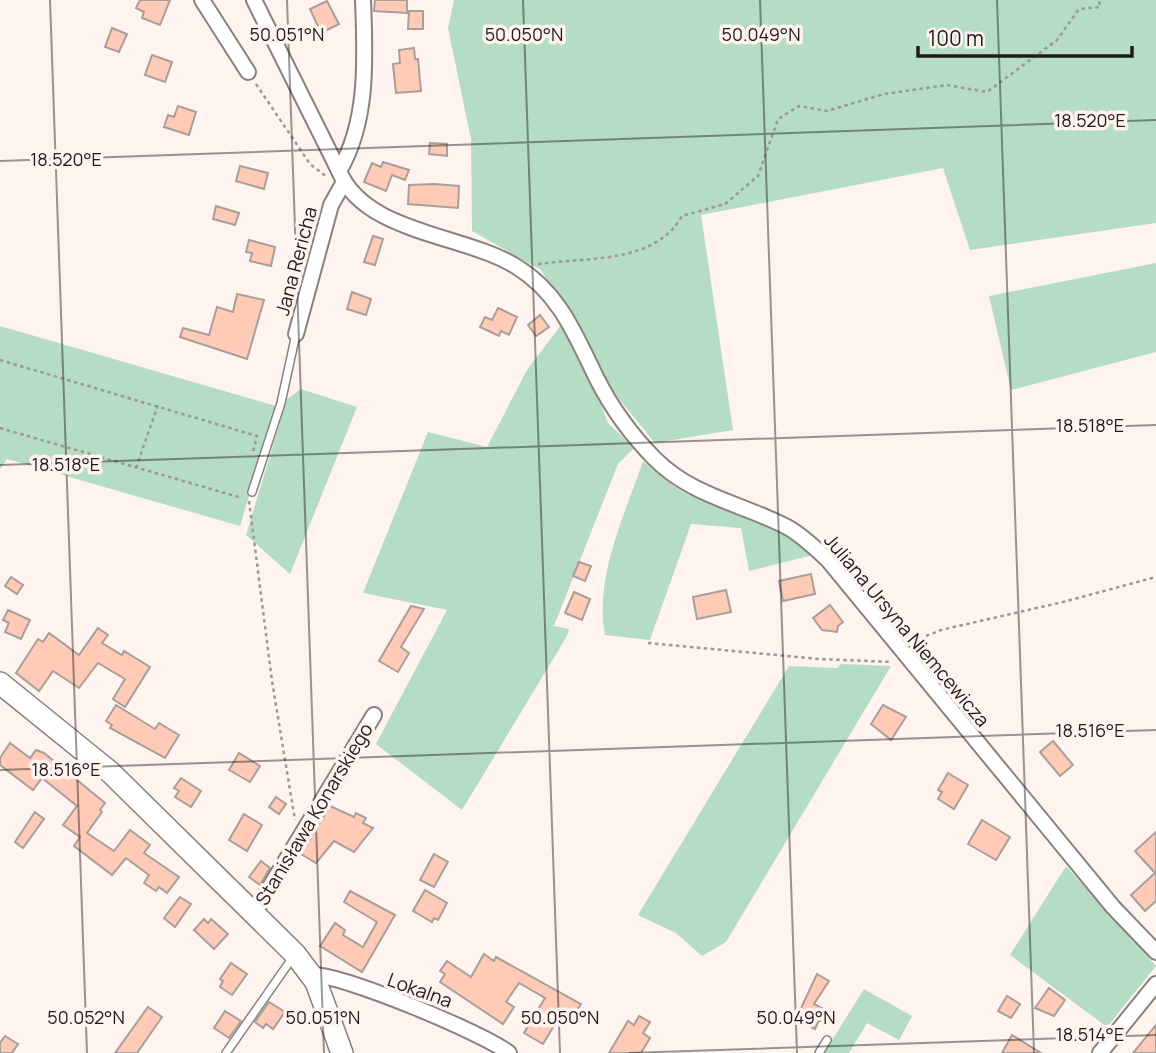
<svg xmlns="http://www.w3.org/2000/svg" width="1156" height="1053" viewBox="0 0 1156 1053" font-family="Manrope,sans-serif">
	<rect width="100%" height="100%" fill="#fef3ef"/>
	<g fill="#b5dcc5">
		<polygon points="454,0 1156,0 1156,223 970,250 943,168 701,215 733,430 655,443 619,399 541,270 472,231 471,139 448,28"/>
		<polygon points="1156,263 1156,352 1011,390 989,296"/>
		<polygon points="561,325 594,384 608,423 634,448 618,464 554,626 569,629 567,636 462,810 376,744 447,610 363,593 428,432 487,447 527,370"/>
		<polygon points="0,326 276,406 240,526 7,459 0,469"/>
		<polygon points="301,389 357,407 290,574 246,535 287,399"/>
		<path d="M643 461C657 471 671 486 687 494 728 514 780 521 813 555L749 571 741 528 691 524 650 640 605 635C594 576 625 515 643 461Z"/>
		<polygon points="841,664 891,666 726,942 702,956 676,933 638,915 789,666 837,668"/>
		<polygon points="1066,866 1156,966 1107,1027 1010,955"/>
		<polygon points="864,989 912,1016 899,1040 867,1023 849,1053 824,1053"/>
	</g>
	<g fill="#ffcbb6" stroke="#a89f9b" stroke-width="2">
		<polygon points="140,0 170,0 160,25 142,18 144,12 136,8"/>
		<polygon points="375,0 407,0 407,13 374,11"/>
		<polygon points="327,1 339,24 321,33 310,9"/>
		<polygon points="409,11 423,11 423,29 408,29"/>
		<polygon points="112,28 127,34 119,52 105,47"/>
		<polygon points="414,48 415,59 418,59 421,91 396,93 393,64 400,63 399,50"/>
		<polygon points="152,55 172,62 165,82 145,75"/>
		<polygon points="178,106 196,112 189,135 164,127 168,115 174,117"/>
		<polygon points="430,143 447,144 447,156 429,154"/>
		<polygon points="383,162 409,170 405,180 392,175 386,191 364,182 372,163 381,167"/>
		<polygon points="240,166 268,173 264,189 236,181"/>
		<polygon points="435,184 459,186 458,208 408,204 409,185"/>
		<polygon points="216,206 239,213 235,225 213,219"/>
		<polygon points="373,236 383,239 375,265 364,262"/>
		<polygon points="249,240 275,247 271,266 250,261 252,253 246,252"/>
		<polygon points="352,292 371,299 366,315 347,309"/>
		<polygon points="237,294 264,300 247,359 180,337 183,328 209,335 217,307 233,312"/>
		<polygon points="498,308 517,317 509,335 501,331 499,336 480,327 485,317 492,320"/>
		<polygon points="540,315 549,327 536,336 528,325"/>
		<polygon points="579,562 591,566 585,581 573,576"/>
		<polygon points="811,574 815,594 783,601 779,581"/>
		<polygon points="11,577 23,585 17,594 5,586"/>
		<polygon points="726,590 731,612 697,619 693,597"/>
		<polygon points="574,592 590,599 582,620 565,613"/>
		<polygon points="830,605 843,622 838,626 837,632 822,630 813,618"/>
		<polygon points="411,606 424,609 401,647 409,653 398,672 379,661"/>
		<polygon points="8,610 30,620 21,639 5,632 9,623 3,620"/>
		<polygon points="98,628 108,635 102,643 122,655 124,651 150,667 125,707 113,699 125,679 98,663 79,688 53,671 39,691 16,673 38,639 43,642 49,633 79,655"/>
		<polygon points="116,705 155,729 159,723 179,735 165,758 110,728 112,725 106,721"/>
		<polygon points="883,705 906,717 891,740 871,724"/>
		<polygon points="1053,741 1073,765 1060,776 1040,752"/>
		<polygon points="10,743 30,758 36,750 44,753 105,803 100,810 102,812 87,833 114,851 130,830 150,845 144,853 179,877 167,893 159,887 156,891 144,883 149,875 126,858 112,875 74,846 80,837 63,825 77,806 42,778 33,790 0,765 0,758"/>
		<polygon points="239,753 260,766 250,782 229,770"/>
		<polygon points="948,773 968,785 954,809 938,799 942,792 938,790"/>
		<polygon points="181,778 201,791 191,807 175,797 179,791 174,788"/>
		<polygon points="276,797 286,804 279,814 269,807"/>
		<polygon points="330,806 354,817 356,813 366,818 363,823 373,828 354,852 334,841 316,863 301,854"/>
		<polygon points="35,812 44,819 23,848 15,842"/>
		<polygon points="244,814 262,825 247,851 229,840"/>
		<polygon points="982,820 1010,837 996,860 968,844"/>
		<polygon points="1156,832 1156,901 1145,911 1131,895 1155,873 1135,851"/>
		<polygon points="434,854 448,862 434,887 420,880"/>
		<polygon points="261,861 270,868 260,885 249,877"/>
		<polygon points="425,890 447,903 438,920 434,918 432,922 413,911"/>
		<polygon points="350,891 395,915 362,972 320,946 335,923 345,930 343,935 363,947 377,922 344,902"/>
		<polygon points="180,897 191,904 175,927 164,918"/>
		<polygon points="204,919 208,923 211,919 228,934 214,949 194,930"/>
		<polygon points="484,954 494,961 496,957 581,1004 574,1015 564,1009 543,1044 524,1033 545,998 519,983 506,1002 514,1007 503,1024 440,982 445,974 440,971 447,961 471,977"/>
		<polygon points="231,963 247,974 232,995 220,987 223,981 220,979"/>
		<polygon points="817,974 829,981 814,1004 829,1012 824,1023 819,1020 815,1029 796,1019"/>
		<polygon points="1049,988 1065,1000 1054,1016 1035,1008"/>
		<polygon points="1007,996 1020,1004 1011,1018 998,1011"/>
		<polygon points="269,1002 285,1012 273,1029 266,1024 263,1028 255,1022"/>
		<polygon points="148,1007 162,1017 137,1053 115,1053"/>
		<polygon points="225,1011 241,1021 229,1038 214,1028"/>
		<polygon points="639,1016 650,1022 643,1033 650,1038 641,1053 609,1053 628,1021 634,1025"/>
		<polygon points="1156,1025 1156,1053 1133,1053"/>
		<polygon points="1012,1035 1041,1053 1002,1053"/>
		<polygon points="5,1036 18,1044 12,1053 0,1053 0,1043"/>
	</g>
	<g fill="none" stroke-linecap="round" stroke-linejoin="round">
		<g stroke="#8a817d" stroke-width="10">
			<g id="lane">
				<polyline points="252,492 281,403 296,334"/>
				<polyline points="226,1053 293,957"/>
				<polyline points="819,1053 827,1040"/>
			</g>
		</g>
		<g stroke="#8a817d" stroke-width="18">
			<g id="street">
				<polyline points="202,0 248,72"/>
				<polyline points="254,0 339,171"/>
				<path d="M363 0C365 56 369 121 339 171 365 234 465 234 517 267 559 293 575 334 596 377 611 407 631 435 655 459 693 497 741 503 787 527 802 535 815 548 828 560L1113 907 1156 952"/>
				<polyline points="296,334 331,205 344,182"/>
				<polyline points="254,913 374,715"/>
				<path d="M313 975C344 975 483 1033 509 1053"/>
				<polyline points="1100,1053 1156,984"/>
			</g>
		</g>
		<g stroke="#8a817d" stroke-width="24">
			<polyline id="secondary" points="0,683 110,772 295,954 316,982 342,1053"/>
		</g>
		<g stroke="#9e9794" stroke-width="2.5" stroke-dasharray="3.5 3.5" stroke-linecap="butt">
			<polyline points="256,84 310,164 327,177"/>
			<path d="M538 264C588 257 655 264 682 216L725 204 758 176 778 119 799 106 827 111 884 94 947 85 987 92 1057 40 1079 9 1100 7 1099 0"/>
			<polyline points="0,360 257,436 253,451"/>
			<polyline points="0,428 242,498"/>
			<polyline points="136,468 158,405"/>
			<polyline points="249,501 272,681 295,820"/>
			<polyline points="913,641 941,630 1063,602 1156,577"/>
			<polyline points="648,643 819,659 892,662"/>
		</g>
		<use href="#lane" stroke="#fff" stroke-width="7"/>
		<use href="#street" stroke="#fff" stroke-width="14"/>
		<use href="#secondary" stroke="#fff" stroke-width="21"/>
	</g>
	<path fill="none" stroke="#1f1c1a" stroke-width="2" stroke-opacity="0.45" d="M50 0 87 1053M287 0 324 1053M523 0 560 1053M760 0 797 1053M997 0 1034 1053M0 161 1156 120M0 465 1156 425M0 770 1156 730M629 1053 1156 1035"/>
	<g text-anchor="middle" stroke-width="7" stroke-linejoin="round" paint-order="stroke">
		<g font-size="19" fill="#1f1c1a" stroke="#fef3ef">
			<text transform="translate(296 261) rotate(-75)" y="7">Jana Rericha</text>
			<text transform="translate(907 630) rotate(50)" y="7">Juliana Ursyna Niemcewicza</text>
			<text transform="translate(314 814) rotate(-59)" y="7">Stanisława Konarskiego</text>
			<text transform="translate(420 990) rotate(20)" y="7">Lokalna</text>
		</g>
	</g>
	<g font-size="18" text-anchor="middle" fill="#1f1c1a" stroke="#fef3ef" stroke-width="7" stroke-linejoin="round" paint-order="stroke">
		<text x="287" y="41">50.051°N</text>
		<text x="524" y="41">50.050°N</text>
		<text x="761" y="41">50.049°N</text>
		<text x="1090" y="127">18.520°E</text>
		<text x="66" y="166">18.520°E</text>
		<text x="1090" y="432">18.518°E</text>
		<text x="66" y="471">18.518°E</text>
		<text x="1090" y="737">18.516°E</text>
		<text x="66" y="776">18.516°E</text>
		<text x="86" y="1024">50.052°N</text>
		<text x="323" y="1024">50.051°N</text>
		<text x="560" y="1024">50.050°N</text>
		<text x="796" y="1024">50.049°N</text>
		<text x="1090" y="1041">18.514°E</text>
	</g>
	<path d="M918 46v10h214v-10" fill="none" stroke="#1f1c1a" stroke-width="3.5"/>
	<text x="928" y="46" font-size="21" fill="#1f1c1a" stroke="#fef3ef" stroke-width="5" paint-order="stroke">100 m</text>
</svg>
